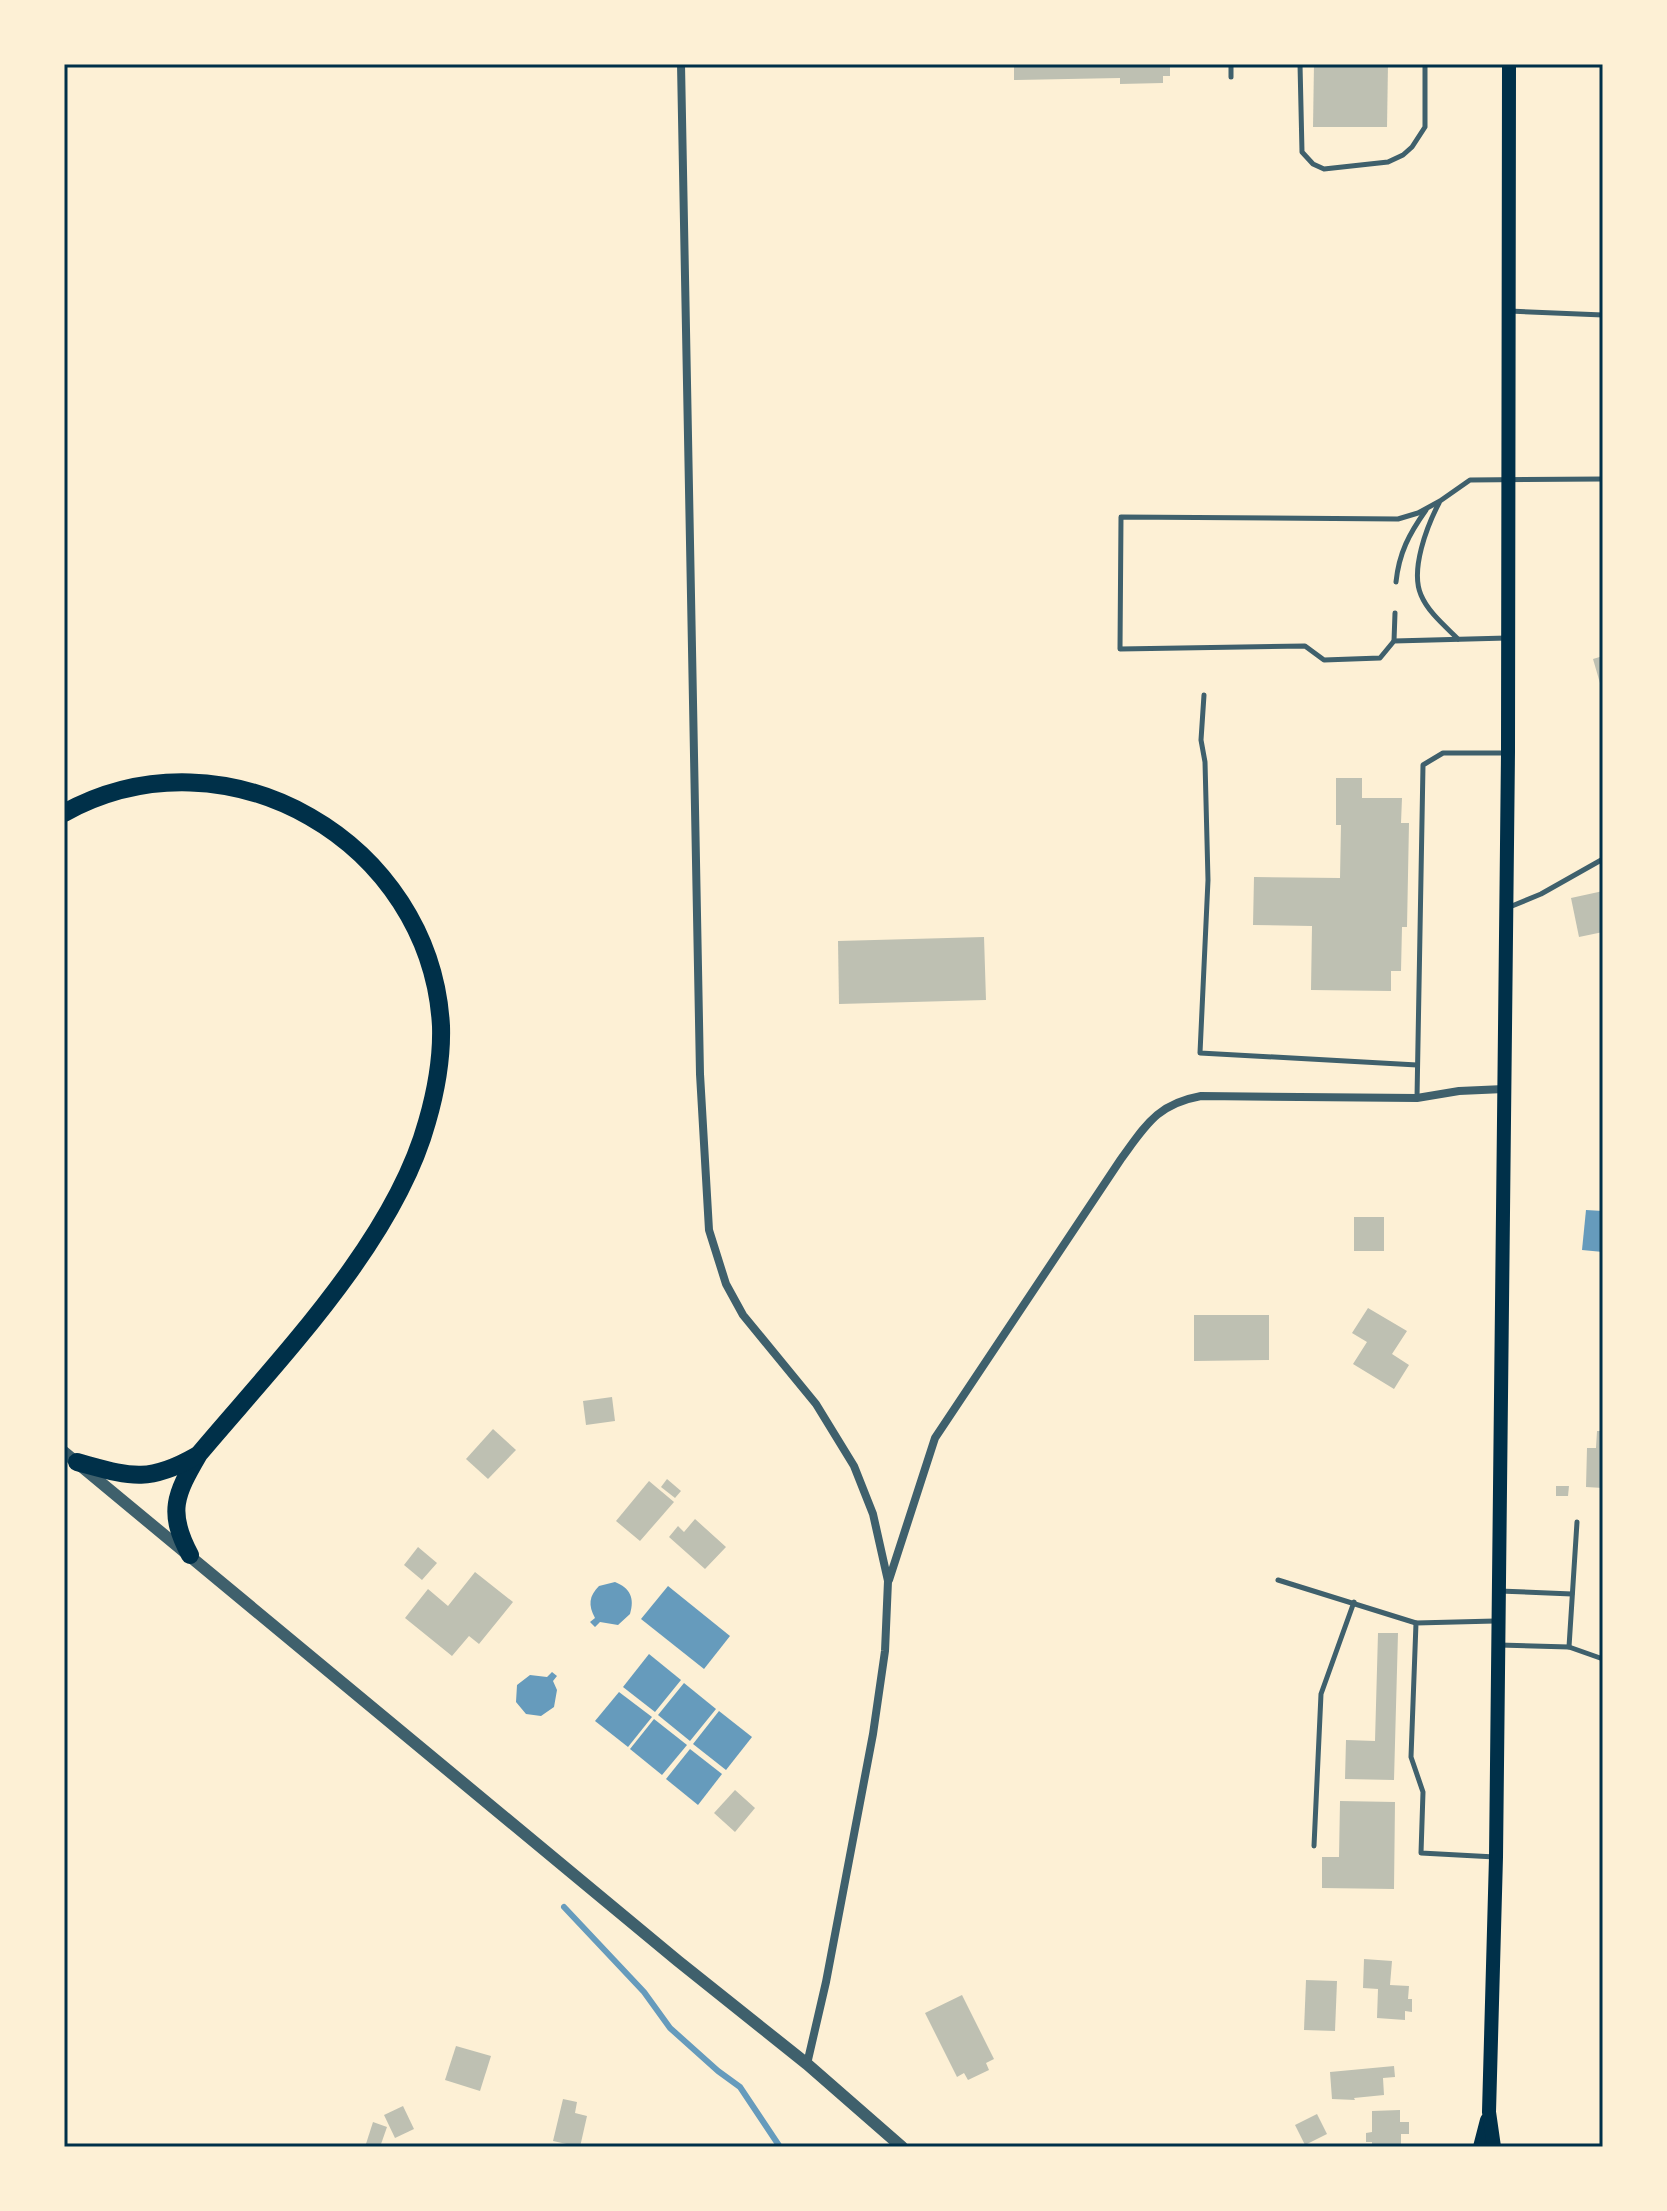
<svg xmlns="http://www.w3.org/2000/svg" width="1667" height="2211" viewBox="0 0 1667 2211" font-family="Mulish,sans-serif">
	<rect width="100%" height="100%" fill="#fdf0d5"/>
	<g fill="#669bbc">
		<polygon points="1586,1210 1603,1211 1603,1252 1582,1250"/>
		<path d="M615 1582C630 1588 635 1598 630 1614L618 1625 600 1622 595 1627 590 1622 595 1618C588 1605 589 1596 599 1586Z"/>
		<polygon points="668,1586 730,1636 704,1669 641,1619"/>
		<polygon points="649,1654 681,1680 655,1712 623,1687"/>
		<polygon points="552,1672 557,1676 553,1681 557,1690 554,1707 541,1716 526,1714 516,1702 517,1685 530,1675 547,1677"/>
		<polygon points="684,1683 716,1709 690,1741 658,1715"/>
		<polygon points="619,1692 652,1717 628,1747 595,1721"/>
		<polygon points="719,1711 752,1737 726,1770 693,1744"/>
		<polygon points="654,1719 687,1745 662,1775 630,1749"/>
		<polygon points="690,1749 722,1774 698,1805 666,1779"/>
	</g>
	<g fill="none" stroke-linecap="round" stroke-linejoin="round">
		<polyline stroke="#669bbc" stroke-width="6" points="564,1907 644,1992 670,2028 718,2071 740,2087 780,2147"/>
	</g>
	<g fill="#bec0b2">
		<polygon points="1014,64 1170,64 1170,76 1163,76 1163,83 1120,84 1120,78 1014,80"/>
		<polygon points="1314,64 1388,64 1387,127 1313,127"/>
		<polygon points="1603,656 1603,690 1602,690 1593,659"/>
		<polygon points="1336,778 1362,778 1362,798 1402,798 1401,823 1409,823 1407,927 1402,927 1401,971 1391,971 1391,991 1311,990 1312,926 1253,925 1254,877 1340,878 1341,825 1336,825"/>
		<polygon points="1603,891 1603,932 1579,937 1571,898"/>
		<polygon points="984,937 986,1000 839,1004 838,941"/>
		<rect x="1354" y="1217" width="30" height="34"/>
		<polygon points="1368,1308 1407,1331 1392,1354 1409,1365 1394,1389 1353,1364 1367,1342 1352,1333"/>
		<polygon points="1194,1315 1269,1315 1269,1360 1194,1361"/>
		<polygon points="612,1397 615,1421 586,1425 583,1401"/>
		<polygon points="493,1429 516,1450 488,1479 466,1459"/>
		<polygon points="1597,1431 1603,1431 1603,1488 1586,1487 1587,1448 1596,1448"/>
		<polygon points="667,1479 681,1491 675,1498 661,1487"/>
		<polygon points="649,1481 674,1502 640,1541 616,1521"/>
		<polygon points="1556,1486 1569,1486 1568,1496 1556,1496"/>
		<polygon points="695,1519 726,1547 705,1569 669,1537 678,1526 684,1532"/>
		<polygon points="418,1547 437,1563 422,1580 404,1565"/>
		<polygon points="475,1572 513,1602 479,1644 469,1636 452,1656 405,1618 428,1589 448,1606"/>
		<polygon points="1378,1633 1398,1633 1394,1780 1345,1779 1346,1740 1375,1741"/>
		<polygon points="735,1790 755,1808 735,1832 714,1813"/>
		<polygon points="1340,1801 1395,1802 1394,1889 1322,1888 1322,1857 1339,1857"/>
		<polygon points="1364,1959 1392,1961 1390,1985 1409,1986 1408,1999 1412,1999 1412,2012 1405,2011 1405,2020 1377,2018 1378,1989 1363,1988"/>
		<polygon points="1306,1980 1337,1981 1335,2031 1304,2030"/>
		<polygon points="962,1995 994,2059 986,2063 989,2070 968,2080 964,2073 957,2077 925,2013"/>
		<polygon points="456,2046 491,2056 480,2091 445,2080"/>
		<polygon points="1394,2066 1395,2077 1383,2078 1384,2095 1354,2098 1355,2100 1332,2099 1330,2072"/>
		<polygon points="563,2099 577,2102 575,2113 587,2116 580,2147 553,2141"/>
		<polygon points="403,2106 414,2129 395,2138 384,2115"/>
		<polygon points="1400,2110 1400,2122 1409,2122 1409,2134 1401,2134 1401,2146 1372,2146 1372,2142 1366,2142 1366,2133 1372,2132 1372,2111"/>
		<polygon points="1317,2114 1327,2134 1305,2145 1295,2125"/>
		<polygon points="373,2122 387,2127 380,2147 365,2147"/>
	</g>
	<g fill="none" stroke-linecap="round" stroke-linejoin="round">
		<g stroke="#3f606c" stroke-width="5">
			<polyline points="1300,64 1302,152 1313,164 1324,169 1388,162 1403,155 1412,147 1425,127 1425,64"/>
			<polyline points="1231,77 1231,64"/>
			<polyline points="1509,311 1603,315"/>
			<path d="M1439 503C1427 526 1410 570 1421 595 1428 612 1445 626 1458 639"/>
			<path d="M1396 582C1399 553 1409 534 1426 510"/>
			<polyline points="1507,638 1394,641 1380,658 1324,660 1305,646 1120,649 1121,517 1398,519 1418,513 1440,501 1470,480 1603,479"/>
			<polyline points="1394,641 1395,613"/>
			<polyline points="1204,695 1201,740 1205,762 1208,880 1200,1053 1417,1065"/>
			<polyline points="1507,908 1541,894 1603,859"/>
			<polyline points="1417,1098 1423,765 1443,753 1507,753"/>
			<polyline points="1278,1580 1416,1623"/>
			<polyline points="1499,1591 1572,1594"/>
			<polyline points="1495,1621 1416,1623 1411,1757 1423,1792 1421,1853 1495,1857"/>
			<polyline points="1499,1645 1569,1647 1603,1659"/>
			<polyline points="1569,1647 1577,1522"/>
			<polyline points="1314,1846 1321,1694 1354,1602"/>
		</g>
		<g stroke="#3f606c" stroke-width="8">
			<polyline points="681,64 700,1074 709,1230 726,1284 743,1315 816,1404 854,1466 873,1514 888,1581 885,1651 873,1734 826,1982 807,2064"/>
			<path d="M889 1580 935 1438 1121 1159C1146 1125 1157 1104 1201 1096L1417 1098 1459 1091 1504 1089"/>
		</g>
		<polyline stroke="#3f606c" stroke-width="12" points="64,1452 678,1961 807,2064 902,2147"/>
		<g stroke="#003049" stroke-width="14">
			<polyline points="1480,2147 1487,2120"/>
			<polyline points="1494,2147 1489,2112 1496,1857 1508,752 1509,64"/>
		</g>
		<g stroke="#003049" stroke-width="18">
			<path d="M64 813C227 723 431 842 441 1026 442 1059 436 1091 427 1122 394 1242 278 1360 199 1454 175 1495 167 1512 190 1555"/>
			<path d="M77 1462C129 1476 147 1484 196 1456"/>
		</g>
	</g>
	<rect width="1667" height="2211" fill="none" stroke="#fdf0d5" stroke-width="132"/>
	<rect x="66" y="66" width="1535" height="2079" fill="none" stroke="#003049" stroke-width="3"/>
</svg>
